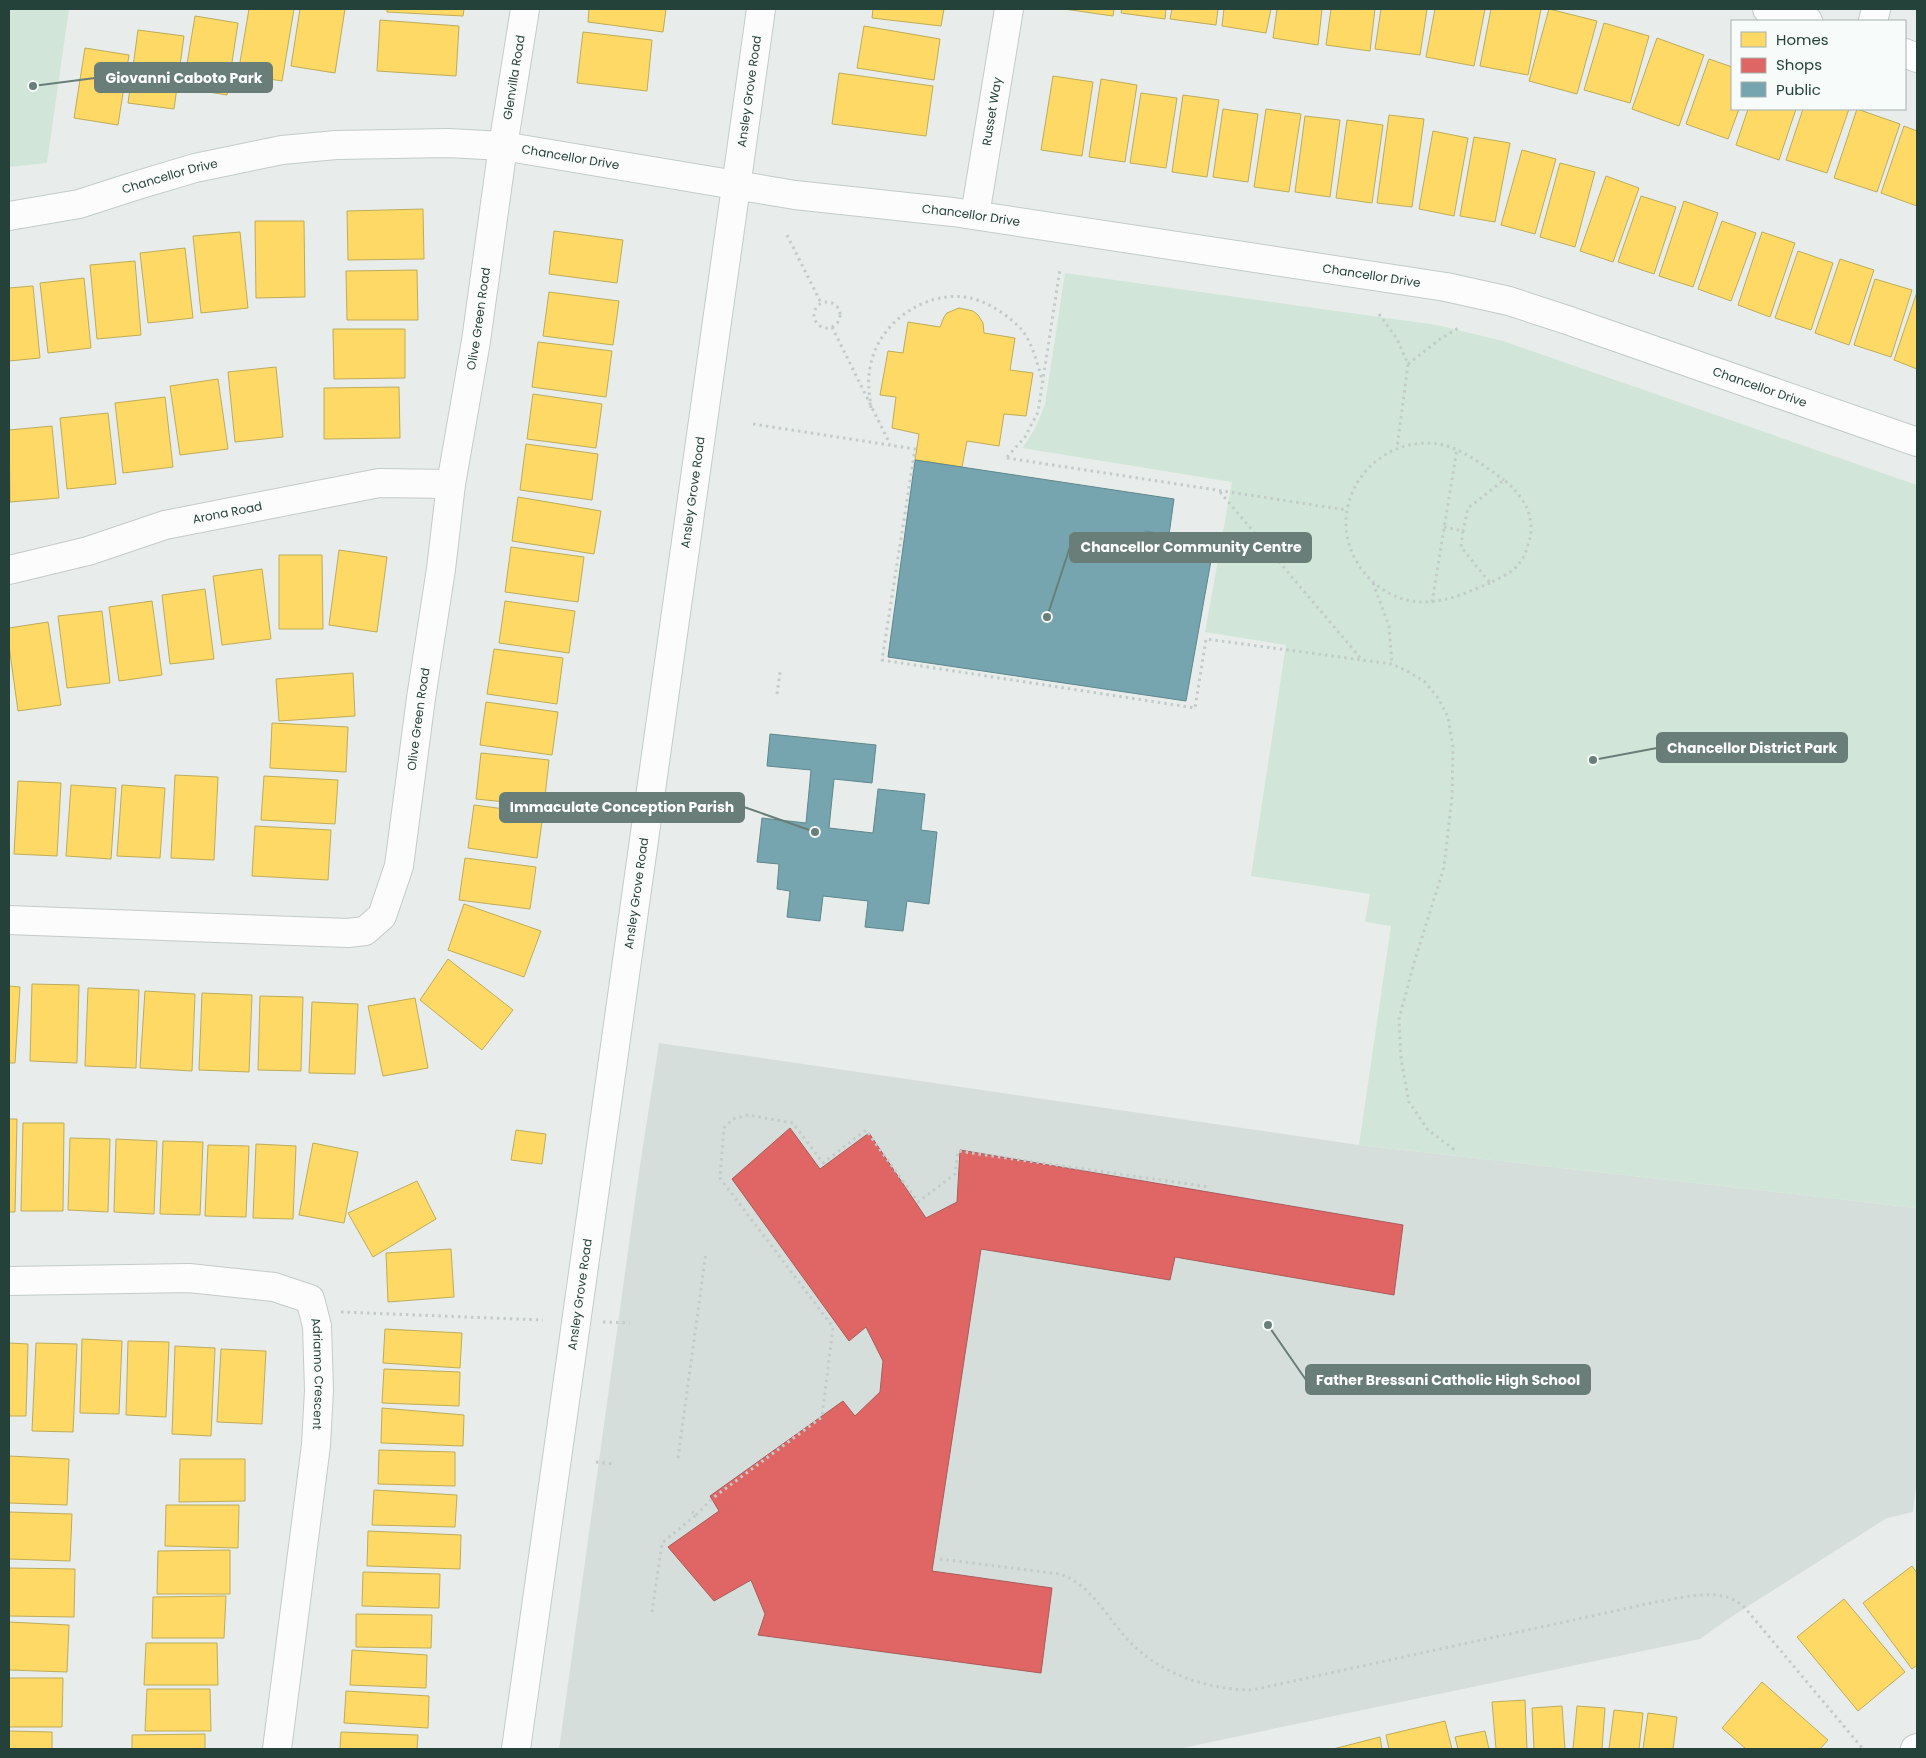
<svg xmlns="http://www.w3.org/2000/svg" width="1926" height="1758" viewBox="0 0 1926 1758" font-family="Poppins,sans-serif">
	<rect width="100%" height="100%" fill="#e8edeb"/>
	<polygon fill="#d6dedb" points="659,1043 1359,1145 1917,1208 1917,1477 1913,1512 1887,1518 1731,1617 1700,1639 1178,1749 559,1749 639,1172"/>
	<g fill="#d1e6d8">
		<polygon points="9,9 69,9 47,163 9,167"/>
		<path d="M1065 273 1437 325 1503 341 1917 485V1208L1359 1145 1391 926 1365 922 1370 894 1251 876 1286 645 1205 632 1232 482 1022 448C1033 434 1039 421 1045 404Z"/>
	</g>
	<g fill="#ffd966" stroke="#bdac59">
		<polygon points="249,9 294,9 282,81 238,74"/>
		<polygon points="300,9 345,9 335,73 291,66"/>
		<polygon points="387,9 464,9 463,16 387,12"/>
		<polygon points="589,9 666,9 663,32 588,22"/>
		<polygon points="873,9 944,9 941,26 872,18"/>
		<polygon points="1064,9 1114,9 1113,16"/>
		<polygon points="1122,9 1166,9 1165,19 1121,13"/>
		<polygon points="1172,9 1218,9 1216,25 1170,19"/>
		<polygon points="1224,9 1271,9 1266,33 1222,26"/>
		<polygon points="1277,9 1322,9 1318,45 1273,38"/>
		<polygon points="1331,9 1375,9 1370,51 1326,45"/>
		<polygon points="1381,9 1427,9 1420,55 1375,49"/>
		<polygon points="1435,9 1485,9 1474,66 1426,57"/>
		<polygon points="1491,9 1541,9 1528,75 1480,66"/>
		<polygon points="1549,9 1597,21 1577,94 1529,81"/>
		<polygon points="195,16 238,23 227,95 183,88"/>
		<polygon points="380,20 459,26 456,76 377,71"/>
		<polygon points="1604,23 1649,36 1630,103 1584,90"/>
		<polygon points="864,26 940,39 934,80 857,68"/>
		<polygon points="138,30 184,36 174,109 128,103"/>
		<polygon points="583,32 652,40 647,91 577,83"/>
		<polygon points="1657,38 1704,55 1679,126 1632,109"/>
		<polygon points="85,48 129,55 118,125 74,118"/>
		<polygon points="1709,59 1732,67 1732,109 1739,109 1728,139 1686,124"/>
		<polygon points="839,73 933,86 926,136 832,124"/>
		<polygon points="1053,76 1093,82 1082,156 1041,150"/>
		<polygon points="1101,79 1137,85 1125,162 1089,157"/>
		<polygon points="1141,93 1177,98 1166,168 1130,163"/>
		<polygon points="1183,95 1219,100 1207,177 1172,172"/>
		<polygon points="1223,109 1258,114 1248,182 1213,177"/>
		<polygon points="1266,109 1301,114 1289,192 1254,187"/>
		<polygon points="1748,109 1796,109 1779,160 1736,145"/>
		<polygon points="1803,109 1849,109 1827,173 1786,160"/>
		<polygon points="1857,109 1900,124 1877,192 1834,178"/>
		<polygon points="1389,115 1424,119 1412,207 1377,203"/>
		<polygon points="1305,116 1340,120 1330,197 1295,192"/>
		<polygon points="1347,120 1383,125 1372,203 1336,198"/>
		<polygon points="1904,126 1917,131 1917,206 1881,193"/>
		<polygon points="1433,131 1468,138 1454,216 1419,209"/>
		<polygon points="1474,137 1510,143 1495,222 1460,216"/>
		<polygon points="1522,150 1556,159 1535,234 1501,225"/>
		<polygon points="1560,163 1595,172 1575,247 1540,237"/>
		<polygon points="1606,176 1639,188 1613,262 1580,251"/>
		<polygon points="1641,196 1676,207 1654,274 1618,262"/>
		<polygon points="1684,201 1718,213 1693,287 1659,276"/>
		<polygon points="423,209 424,259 348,260 347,211"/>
		<polygon points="255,221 304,221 305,297 256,298"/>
		<polygon points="1722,221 1756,233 1731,301 1698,289"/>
		<polygon points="554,231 623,240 617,283 549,274"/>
		<polygon points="240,232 248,308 201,313 193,236"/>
		<polygon points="1762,232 1795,243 1770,317 1738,305"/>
		<polygon points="185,248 193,318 148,323 140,253"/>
		<polygon points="1798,251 1833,263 1811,330 1775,318"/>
		<polygon points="1840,259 1874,270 1849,345 1815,333"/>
		<polygon points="135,261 141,335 97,339 90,265"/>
		<polygon points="417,270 418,320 347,320 346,271"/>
		<polygon points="84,278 91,348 48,353 40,283"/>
		<polygon points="1875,279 1912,290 1891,357 1854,345"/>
		<polygon points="33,286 40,358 9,361 9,288"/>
		<polygon points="549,292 619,301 613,345 543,336"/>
		<polygon points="1917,292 1917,369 1894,360"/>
		<polygon points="959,308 973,311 978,315 983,323 984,333 1015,338 1010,370 1033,373 1026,416 1004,414 999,446 967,441 962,467 915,460 919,434 892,428 896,397 880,395 888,351 903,353 908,322 940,327 944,317 947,313"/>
		<polygon points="333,329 405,329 405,378 334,379"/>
		<polygon points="538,342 612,351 606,397 532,387"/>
		<polygon points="276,367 283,437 235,442 228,372"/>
		<polygon points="218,379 228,449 180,455 170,386"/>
		<polygon points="399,387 400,438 324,439 324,388"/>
		<polygon points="533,394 602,404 596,448 527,439"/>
		<polygon points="165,397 173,467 123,473 115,403"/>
		<polygon points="108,413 116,484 67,489 60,418"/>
		<polygon points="52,426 59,498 10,502 9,430"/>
		<polygon points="526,444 598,454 592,500 520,490"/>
		<polygon points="518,497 601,511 594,554 512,541"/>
		<polygon points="511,547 584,557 578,602 505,592"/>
		<polygon points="339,550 387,557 377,632 329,625"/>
		<polygon points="279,555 322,555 323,629 279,629"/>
		<polygon points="262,569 271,639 222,645 213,576"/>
		<polygon points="205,589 214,659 170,664 162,595"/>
		<polygon points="152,601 162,675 119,681 109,607"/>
		<polygon points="505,601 575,611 569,653 499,643"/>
		<polygon points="102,611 110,683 67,688 58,616"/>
		<polygon points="48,622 61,705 18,711 9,646 9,628"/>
		<polygon points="494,649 563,658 557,704 487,694"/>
		<polygon points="353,673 355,716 279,721 276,679"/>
		<polygon points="486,702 558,712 552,755 480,745"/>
		<polygon points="272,723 348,727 346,772 270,768"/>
		<polygon points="481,753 549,760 544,806 476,799"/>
		<polygon points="175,775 218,777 214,860 171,858"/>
		<polygon points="264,776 338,780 335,824 261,820"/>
		<polygon points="18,781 61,783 57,856 14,854"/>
		<polygon points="71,785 116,788 111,859 66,856"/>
		<polygon points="122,785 165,788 160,858 117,856"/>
		<polygon points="474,805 543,814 537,858 468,848"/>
		<polygon points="255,826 331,830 328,880 252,876"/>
		<polygon points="465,858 536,867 530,909 459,900"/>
		<polygon points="464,904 541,931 524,977 448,950"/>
		<polygon points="448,959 513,1010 482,1050 420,1000"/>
		<polygon points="32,984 79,985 77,1063 30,1061"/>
		<polygon points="9,986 20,987 15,1063 9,1063"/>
		<polygon points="88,988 139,990 136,1068 85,1066"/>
		<polygon points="145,991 195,994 192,1071 140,1068"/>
		<polygon points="202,993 252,995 249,1072 199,1070"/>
		<polygon points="260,996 303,997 301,1071 258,1070"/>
		<polygon points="415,998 428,1068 383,1076 368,1006"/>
		<polygon points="312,1002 358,1004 355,1074 309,1073"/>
		<polygon points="9,1119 17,1119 15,1212 9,1212"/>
		<polygon points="23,1123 64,1123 63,1211 21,1211"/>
		<polygon points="516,1130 546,1134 542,1164 511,1160"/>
		<polygon points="70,1138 110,1139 108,1212 68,1210"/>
		<polygon points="116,1139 157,1141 154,1214 114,1212"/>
		<polygon points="163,1141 203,1142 200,1215 160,1214"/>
		<polygon points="313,1143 358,1152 344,1223 299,1215"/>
		<polygon points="256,1144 296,1146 293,1219 253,1218"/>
		<polygon points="208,1145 249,1146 246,1217 205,1216"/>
		<polygon points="417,1181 436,1219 373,1257 348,1213"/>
		<polygon points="451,1249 454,1297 388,1302 386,1253"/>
		<polygon points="385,1329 462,1333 460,1368 383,1363"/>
		<polygon points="82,1339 122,1341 119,1414 80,1413"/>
		<polygon points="128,1341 169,1342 166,1417 126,1415"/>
		<polygon points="9,1343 28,1344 26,1416 9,1416"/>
		<polygon points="36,1343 77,1344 73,1432 32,1431"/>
		<polygon points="175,1346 215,1348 211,1436 172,1434"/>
		<polygon points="221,1349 266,1351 262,1424 217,1422"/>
		<polygon points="384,1369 460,1372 459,1406 382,1403"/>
		<polygon points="382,1408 464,1415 463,1446 381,1443"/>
		<polygon points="379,1450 455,1452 455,1486 378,1484"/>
		<polygon points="9,1456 69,1459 67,1505 9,1503"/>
		<polygon points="180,1459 245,1459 245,1501 179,1502"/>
		<polygon points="374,1490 457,1495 455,1527 372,1525"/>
		<polygon points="166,1505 239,1505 238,1548 165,1546"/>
		<polygon points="9,1512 72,1514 70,1561 9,1559"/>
		<polygon points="368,1531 461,1535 460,1569 367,1566"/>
		<polygon points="230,1550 230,1594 157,1594 158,1551"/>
		<polygon points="1912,1566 1917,1573 1917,1665 1912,1669 1863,1603"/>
		<polygon points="9,1568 75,1569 74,1617 9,1616"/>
		<polygon points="363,1572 440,1574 439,1608 362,1606"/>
		<polygon points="226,1596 224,1638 152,1638 153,1597"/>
		<polygon points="1844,1599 1905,1672 1858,1711 1797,1637"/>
		<polygon points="356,1614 432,1615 431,1648 356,1647"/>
		<polygon points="9,1622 69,1625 67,1672 9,1670"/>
		<polygon points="146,1643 217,1643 218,1685 144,1685"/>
		<polygon points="352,1650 427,1655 426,1688 350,1685"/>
		<polygon points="9,1678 63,1678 62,1727 9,1727"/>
		<polygon points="1762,1682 1828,1740 1820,1749 1746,1749 1722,1728"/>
		<polygon points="147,1689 210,1689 211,1731 145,1731"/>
		<polygon points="346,1691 429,1696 428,1728 344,1723"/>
		<polygon points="1525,1700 1527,1749 1496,1749 1492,1702"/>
		<polygon points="1562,1706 1565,1749 1534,1749 1532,1708"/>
		<polygon points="1577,1706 1605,1708 1602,1749 1573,1749"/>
		<polygon points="1614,1710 1643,1713 1639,1749 1609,1749"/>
		<polygon points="1648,1713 1677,1717 1673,1749 1643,1749"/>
		<polygon points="1445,1721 1452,1749 1389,1749 1386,1735"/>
		<polygon points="9,1731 52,1732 52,1749 9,1749"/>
		<polygon points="1485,1731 1489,1749 1458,1749 1455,1737"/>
		<polygon points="341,1732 418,1735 417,1749 340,1749"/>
		<polygon points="205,1734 205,1749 132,1749 132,1735"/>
		<polygon points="1380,1737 1382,1749 1333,1749"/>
	</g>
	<polygon fill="#e06666" stroke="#a85b59" points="790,1128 820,1169 869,1133 926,1218 957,1202 960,1150 1403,1225 1394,1295 1175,1257 1170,1280 981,1249 932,1571 1052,1588 1041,1673 758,1635 765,1614 751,1580 714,1601 668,1547 719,1511 710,1496 843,1401 855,1416 880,1392 883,1361 866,1327 849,1341 732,1179"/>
	<g fill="#76a5af" stroke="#5d878c">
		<polygon points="915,460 1174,499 1169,535 1145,531 1144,544 1212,555 1186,701 888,657"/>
		<polygon points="770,734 876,745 872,783 834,779 829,828 873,833 878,789 925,794 921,830 937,832 929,904 907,901 903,931 865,927 868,901 823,896 820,921 787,917 790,891 777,889 779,864 757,862 762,818 806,823 811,770 767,766"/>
	</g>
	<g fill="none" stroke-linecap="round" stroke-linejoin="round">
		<g stroke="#c5cac8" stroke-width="30">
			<g id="street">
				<polyline points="1767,9 1808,21"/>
				<polyline points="1873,21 1876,9"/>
				<polyline points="1905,53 1917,58"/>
				<path id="s1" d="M975 215 1009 9"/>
				<path id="s2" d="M9 570 88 551 165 525 379 483 451 484"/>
				<path id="s3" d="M9 920 348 933 365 931 382 916 399 866 421 698 441 569 451 484 476 341 503 146 525 9"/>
				<path id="s4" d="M9 1281 189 1278 274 1287 310 1299 317 1326 319 1390 316 1445 277 1749"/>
				<polyline points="1915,1749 1917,1748"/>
			</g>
		</g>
		<g stroke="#c3cbc8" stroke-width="30">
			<g id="secondary">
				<path id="s5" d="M9 216 79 204 138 185 195 168 282 150 336 145 448 143 503 146 795 195 953 212 1446 287 1509 301 1567 320 1917 442"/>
				<path id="s6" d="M516 1749 761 9"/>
			</g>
		</g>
		<g stroke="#c3ccca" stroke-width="3" stroke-dasharray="2.5 4" stroke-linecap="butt">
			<polyline points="787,235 821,303"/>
			<circle cx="827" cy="315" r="13"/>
			<polyline points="1379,314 1397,339 1408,364 1397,448"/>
			<polyline points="832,327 890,444"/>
			<polyline points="1408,364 1440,339 1460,327"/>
			<path d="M871 408C869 392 867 379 871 363 880 321 928 289 970 298 989 302 1009 316 1022 330 1033 344 1038 366 1043 383"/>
			<polyline points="753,424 915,449 882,660 1195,708 1206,639 1392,664 1409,672 1425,682 1438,698 1448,717 1453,747 1452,797 1444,867 1414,963 1399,1019 1401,1059 1409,1102 1428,1130 1456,1151"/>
			<polyline points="1007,457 1025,437 1038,412 1060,269"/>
			<polyline points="1007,458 1347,510"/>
			<polyline points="1220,492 1363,661"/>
			<path d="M1444 527 1463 531 1461 547 1490 583C1499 578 1510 574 1517 566 1522 561 1526 553 1528 545 1537 519 1525 497 1504 480L1468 508 1463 531"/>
			<polyline points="1373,583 1389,626 1392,664"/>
			<path d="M1490 583C1468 592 1445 603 1421 602 1382 601 1347 565 1346 525 1345 476 1389 437 1438 444 1463 448 1484 466 1504 480"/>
			<polyline points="1432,602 1457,449"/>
			<polyline points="777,694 780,672"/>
			<polyline points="341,1312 543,1320"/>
			<polyline points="603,1322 630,1323"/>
			<polyline points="678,1458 706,1252"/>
			<polyline points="596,1462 613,1464"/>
			<polyline points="696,1515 714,1497 822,1417 833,1327 720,1178 724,1128 733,1119 748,1115 793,1123 823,1163 866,1130 918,1202 955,1174 958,1151 1209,1187"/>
			<path d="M940 1559 1060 1574C1093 1585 1109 1622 1133 1645 1163 1675 1211 1690 1252 1690L1656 1602C1684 1598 1723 1585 1745 1608L1863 1749"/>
			<polyline points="652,1612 662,1543 696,1515 692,1512"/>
		</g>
		<use href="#street" stroke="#fcfcfc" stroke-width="28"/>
		<use href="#secondary" stroke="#fcfcfc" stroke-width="28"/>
	</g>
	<g text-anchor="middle" stroke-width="5" stroke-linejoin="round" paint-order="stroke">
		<g font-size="12" fill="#24423a" stroke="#f7fbf9">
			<text dy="4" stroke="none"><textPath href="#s3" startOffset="1229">Glenvilla Road</textPath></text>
			<text dy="4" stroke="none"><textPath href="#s6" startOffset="1674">Ansley Grove Road</textPath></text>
			<text dy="4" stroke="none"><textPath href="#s1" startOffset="105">Russet Way</textPath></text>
			<text dy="4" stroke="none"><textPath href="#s5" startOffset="571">Chancellor Drive</textPath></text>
			<text dy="4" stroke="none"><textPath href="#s5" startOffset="166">Chancellor Drive</textPath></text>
			<text dy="4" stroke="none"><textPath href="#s5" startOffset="976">Chancellor Drive</textPath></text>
			<text dy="4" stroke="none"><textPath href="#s5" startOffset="1381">Chancellor Drive</textPath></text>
			<text dy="4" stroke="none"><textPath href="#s3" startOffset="985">Olive Green Road</textPath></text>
			<text dy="4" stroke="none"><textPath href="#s5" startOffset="1786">Chancellor Drive</textPath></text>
			<text dy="4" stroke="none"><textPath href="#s6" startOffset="1269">Ansley Grove Road</textPath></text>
			<text dy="4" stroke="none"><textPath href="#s2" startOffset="226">Arona Road</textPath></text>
			<text dy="4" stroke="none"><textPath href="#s3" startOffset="580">Olive Green Road</textPath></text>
			<text dy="4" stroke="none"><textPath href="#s6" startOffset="864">Ansley Grove Road</textPath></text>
			<text dy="4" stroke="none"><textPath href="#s6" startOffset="459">Ansley Grove Road</textPath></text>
			<text dy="4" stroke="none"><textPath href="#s4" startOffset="379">Adrianno Crescent</textPath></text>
		</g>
	</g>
	<path fill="none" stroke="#697e78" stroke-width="2" d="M33 86L95 78M1047 617L1070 547M1593 760L1657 748M815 832L744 807M1268 1325L1306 1380"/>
	<g fill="#697e78" stroke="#f7fbf9" stroke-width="2">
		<circle cx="33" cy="86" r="5"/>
		<circle cx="1047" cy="617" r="5"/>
		<circle cx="1593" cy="760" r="5"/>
		<circle cx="815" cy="832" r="5"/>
		<circle cx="1268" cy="1325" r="5"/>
	</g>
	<g fill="#697e78" stroke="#697e78" stroke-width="2">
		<rect x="95" y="63" width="177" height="29" rx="5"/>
		<rect x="1070" y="533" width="241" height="29" rx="5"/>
		<rect x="1657" y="733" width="190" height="29" rx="5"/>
		<rect x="500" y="793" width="244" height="29" rx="5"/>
		<rect x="1306" y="1365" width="284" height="29" rx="5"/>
	</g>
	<g font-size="14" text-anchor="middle" font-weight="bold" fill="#fff">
		<text x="184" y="83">Giovanni Caboto Park</text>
		<text x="1191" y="552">Chancellor Community Centre</text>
		<text x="1752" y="753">Chancellor District Park</text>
		<text x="622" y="812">Immaculate Conception Parish</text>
		<text x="1448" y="1385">Father Bressani Catholic High School</text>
	</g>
	<rect width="1926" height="1758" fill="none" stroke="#24423a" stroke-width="20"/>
	<rect x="1731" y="20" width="175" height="90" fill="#f7fbf9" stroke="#a3b1ad"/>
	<rect x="1741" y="32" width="25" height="15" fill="#ffd966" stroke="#a3b1ad"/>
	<text x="1776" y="45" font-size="15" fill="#24423a">Homes</text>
	<rect x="1741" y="58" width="25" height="15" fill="#e06666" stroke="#a3b1ad"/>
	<text x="1776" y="70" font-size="15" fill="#24423a">Shops</text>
	<rect x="1741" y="82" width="25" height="15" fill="#76a5af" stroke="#a3b1ad"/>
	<text x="1776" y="95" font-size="15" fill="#24423a">Public</text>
</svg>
